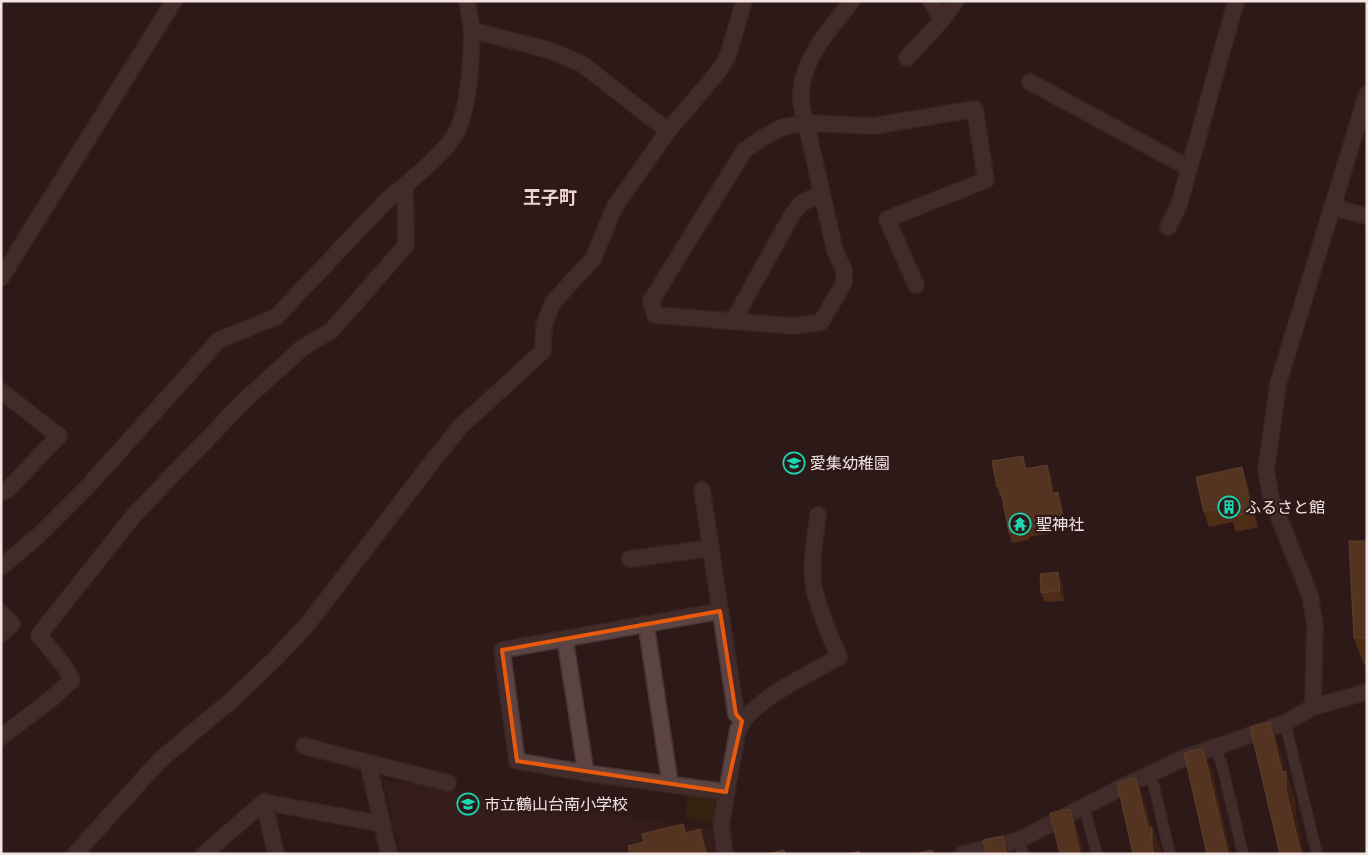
<svg xmlns="http://www.w3.org/2000/svg" width="1368" height="855" viewBox="0 0 1368 855" font-family="Ubuntu,'Noto Sans JP',sans-serif">
	<rect width="100%" height="100%" fill="#2d1918"/>
	<polygon fill="#3b211e" points="383,779 710,829 715,854 400,854"/>
	<polygon fill="#3d2e0a" points="688,793 715,796 713,824 686,818"/>
	<g fill="none" stroke-linecap="round" stroke-linejoin="round">
		<g stroke="#453635" stroke-width="12">
			<g id="lane">
				<polyline points="1285,723 1317,854"/>
				<polyline points="1215,747 1222,765 1243,854"/>
				<polyline points="1149,775 1154,786 1170,854"/>
				<polyline points="1084,807 1097,854"/>
				<polyline points="1019,840 1023,854"/>
			</g>
		</g>
		<g stroke="#453635" stroke-width="18">
			<g id="street">
				<polyline points="467,1 472,30"/>
				<path d="M852 1C831 28 803 57 801 92 800 103 803 113 806 123L835 251 844 270V283L821 322 794 326 655 315 651 301 744 151 762 138 783 127 806 123 873 126 975 109 986 180 887 219 916 285"/>
				<polyline points="931,1 942,20"/>
				<polyline points="907,58 942,20 956,1"/>
				<polyline points="1030,82 1189,168"/>
				<polyline points="1332,207 1367,216"/>
				<polyline points="1168,227 1179,205 1236,1"/>
				<polyline points="1,278 174,1"/>
				<polyline points="733,321 793,213 802,203 822,193"/>
				<polyline points="1,391 59,436 7,490 1,493"/>
				<polyline points="702,490 736,714 742,721"/>
				<polyline points="630,559 711,548"/>
				<path d="M1 567 38 536 90 484 219 340 276 317 387 200C405 186 446 152 456 133 470 105 471 60 472 30L552 51 582 64 668 131"/>
				<polyline points="720,611 502,650 517,761 586,773 726,792"/>
				<polyline points="1,612 12,624 1,634"/>
				<polyline points="646,624 670,783"/>
				<polyline points="565,639 586,773"/>
				<polyline points="1,737 51,699 72,680 64,666 39,635 135,514 244,401 302,348 332,330 406,245 405,186"/>
				<polyline points="304,746 448,783"/>
				<polyline points="368,763 389,854"/>
				<polyline points="264,802 276,854"/>
				<polyline points="75,854 160,760 233,699 276,658 307,625 432,462 461,426 543,351 544,325 553,302 593,259 615,206 668,131 718,72 728,56 744,1"/>
				<polyline points="204,854 264,802 383,824"/>
				<path d="M725 854 721 824 738 729C755 698 808 675 839 657 830 635 819 612 814 588 810 564 815 539 818 515"/>
				<polyline points="963,854 1019,840 1122,787 1184,758 1285,723 1313,707 1367,692"/>
			</g>
		</g>
		<g stroke="#453635" stroke-width="18">
			<polyline id="secondary" points="1313,707 1315,625 1310,595 1271,498 1266,470 1278,384 1367,94"/>
		</g>
		<use href="#lane" stroke="#5b4442" stroke-width="10"/>
		<use href="#street" stroke="#5b4442" stroke-width="15"/>
		<use href="#secondary" stroke="#5b4442" stroke-width="15"/>
	</g>
	<g fill="#754315">
		<polygon points="1026,465 1027,469 1051,474 1054,492 1061,501 1067,530 1029,537 1029,540 1012,543 1009,533 1002,496 1000,496 997,487"/>
		<polygon points="1247,481 1258,527 1236,532 1233,522 1209,527 1204,512"/>
		<polygon points="1367,541 1367,665 1364,665 1354,638"/>
		<polygon points="1062,582 1064,601 1045,602 1041,593"/>
	</g>
	<g fill="#532b0d">
		<polygon points="1023,456 1026,465 1028,478 1025,469"/>
		<polygon points="1047,465 1051,474 1056,502 1052,493"/>
		<polygon points="1242,467 1247,481 1258,527 1252,513"/>
		<polygon points="1058,492 1061,501 1067,530 1063,521"/>
		<polygon points="1058,572 1062,582 1064,601 1060,591"/>
		<polygon points="1270,722 1280,749 1286,775 1286,771 1295,798 1296,816 1304,854 1301,854"/>
		<polygon points="1203,748 1213,774 1231,854 1228,854"/>
		<polygon points="1136,778 1146,804 1152,831 1152,827 1162,854 1154,854"/>
		<polygon points="1070,809 1079,835 1084,854 1080,854"/>
		<polygon points="700,829 707,848 709,854 706,854"/>
		<polygon points="1003,836 1009,854 1007,854"/>
	</g>
	<g fill="#83542b" stroke="#946b48">
		<polygon points="1023,456 1025,469 1047,465 1052,493 1058,492 1063,521 1026,528 1026,530 1009,533 1000,486 997,487 992,461"/>
		<polygon points="1242,467 1252,513 1231,517 1229,507 1204,512 1196,477"/>
		<polygon points="1349,541 1367,541 1367,638 1354,638"/>
		<polygon points="1058,572 1060,591 1041,593 1040,574"/>
		<polygon points="1270,722 1282,772 1286,771 1286,790 1301,854 1280,854 1250,727"/>
		<polygon points="1203,748 1228,854 1207,854 1184,753"/>
		<polygon points="1136,778 1148,828 1152,827 1152,846 1154,854 1133,854 1117,783"/>
		<polygon points="1070,809 1080,854 1060,854 1050,813"/>
		<polygon points="683,824 685,833 700,829 706,854 630,854 628,846 644,842 642,834"/>
		<polygon points="1003,836 1007,854 986,854 983,840"/>
		<polygon points="784,850 785,854 767,854"/>
		<polygon points="932,850 933,854 914,854"/>
		<polygon points="859,851 860,854 849,854"/>
	</g>
	<path d="M0 0H1368V855H0ZM720 611 736 714 742 721 726 792 517 761 502 650Z" fill="#2d1918" fill-opacity=".55" fill-rule="evenodd"/>
	<path fill="none" stroke="#e8590c" stroke-width="4" stroke-linejoin="round" d="M720 611 736 714 742 721 726 792 517 761 502 650Z"/>
	<defs>
		<g id="school-ring" transform="scale(1.125)"><circle r="9.5" fill="#2d1918" stroke="#1cd5b1" stroke-width="1.5"/><path d="M0-5L7-2L0 1L-7-2ZM-4 1L0 2.5L4 1V4Q0 6-4 4Z" fill="#1cd5b1"/></g>
		<g id="building-ring" transform="scale(1.125)"><circle r="9.5" fill="#2d1918" stroke="#1cd5b1" stroke-width="1.5"/><path d="M-4-6H4V6H1V3H-1V6H-4ZM-2.5-4.3h1.7v1.8h-1.7ZM.8-4.3h1.7v1.8H.8ZM-2.5-1h1.7V.8h-1.7ZM.8-1h1.7V.8H.8Z" fill="#1cd5b1"/></g>
		<g id="temple-ring" transform="scale(1.125)"><circle r="9.5" fill="#2d1918" stroke="#1cd5b1" stroke-width="1.5"/><path d="M0-6L5-2H3V0L6.5 2.5H4V6H1.5V3h-3V6H-4V2.5H-6.5L-3 0V-2H-5Z" fill="#1cd5b1"/></g>
	</defs>
	<g fill-rule="evenodd">
		<use href="#school-ring" x="794" y="463"/>
		<use href="#building-ring" x="1229" y="507"/>
		<use href="#temple-ring" x="1020" y="524"/>
		<use href="#school-ring" x="468" y="804"/>
	</g>
	<g text-anchor="middle" stroke-width="4.5" stroke-linejoin="round" paint-order="stroke">
		<g font-size="16" fill="#f2e4e2" stroke="#2d1918" text-anchor="start">
			<text x="810" y="469">愛集幼稚園</text>
			<text x="1245" y="513">ふるさと館</text>
			<text x="1036" y="530">聖神社</text>
			<text x="484" y="810">市立鶴山台南小学校</text>
		</g>
		<g font-size="18" font-weight="bold" fill="#eed2cf" stroke="#2d1918">
			<text x="550" y="204">王子町</text>
		</g>
	</g>
	<rect width="1368" height="855" fill="none" stroke="#f2e4e2" stroke-width="5"/>
</svg>
